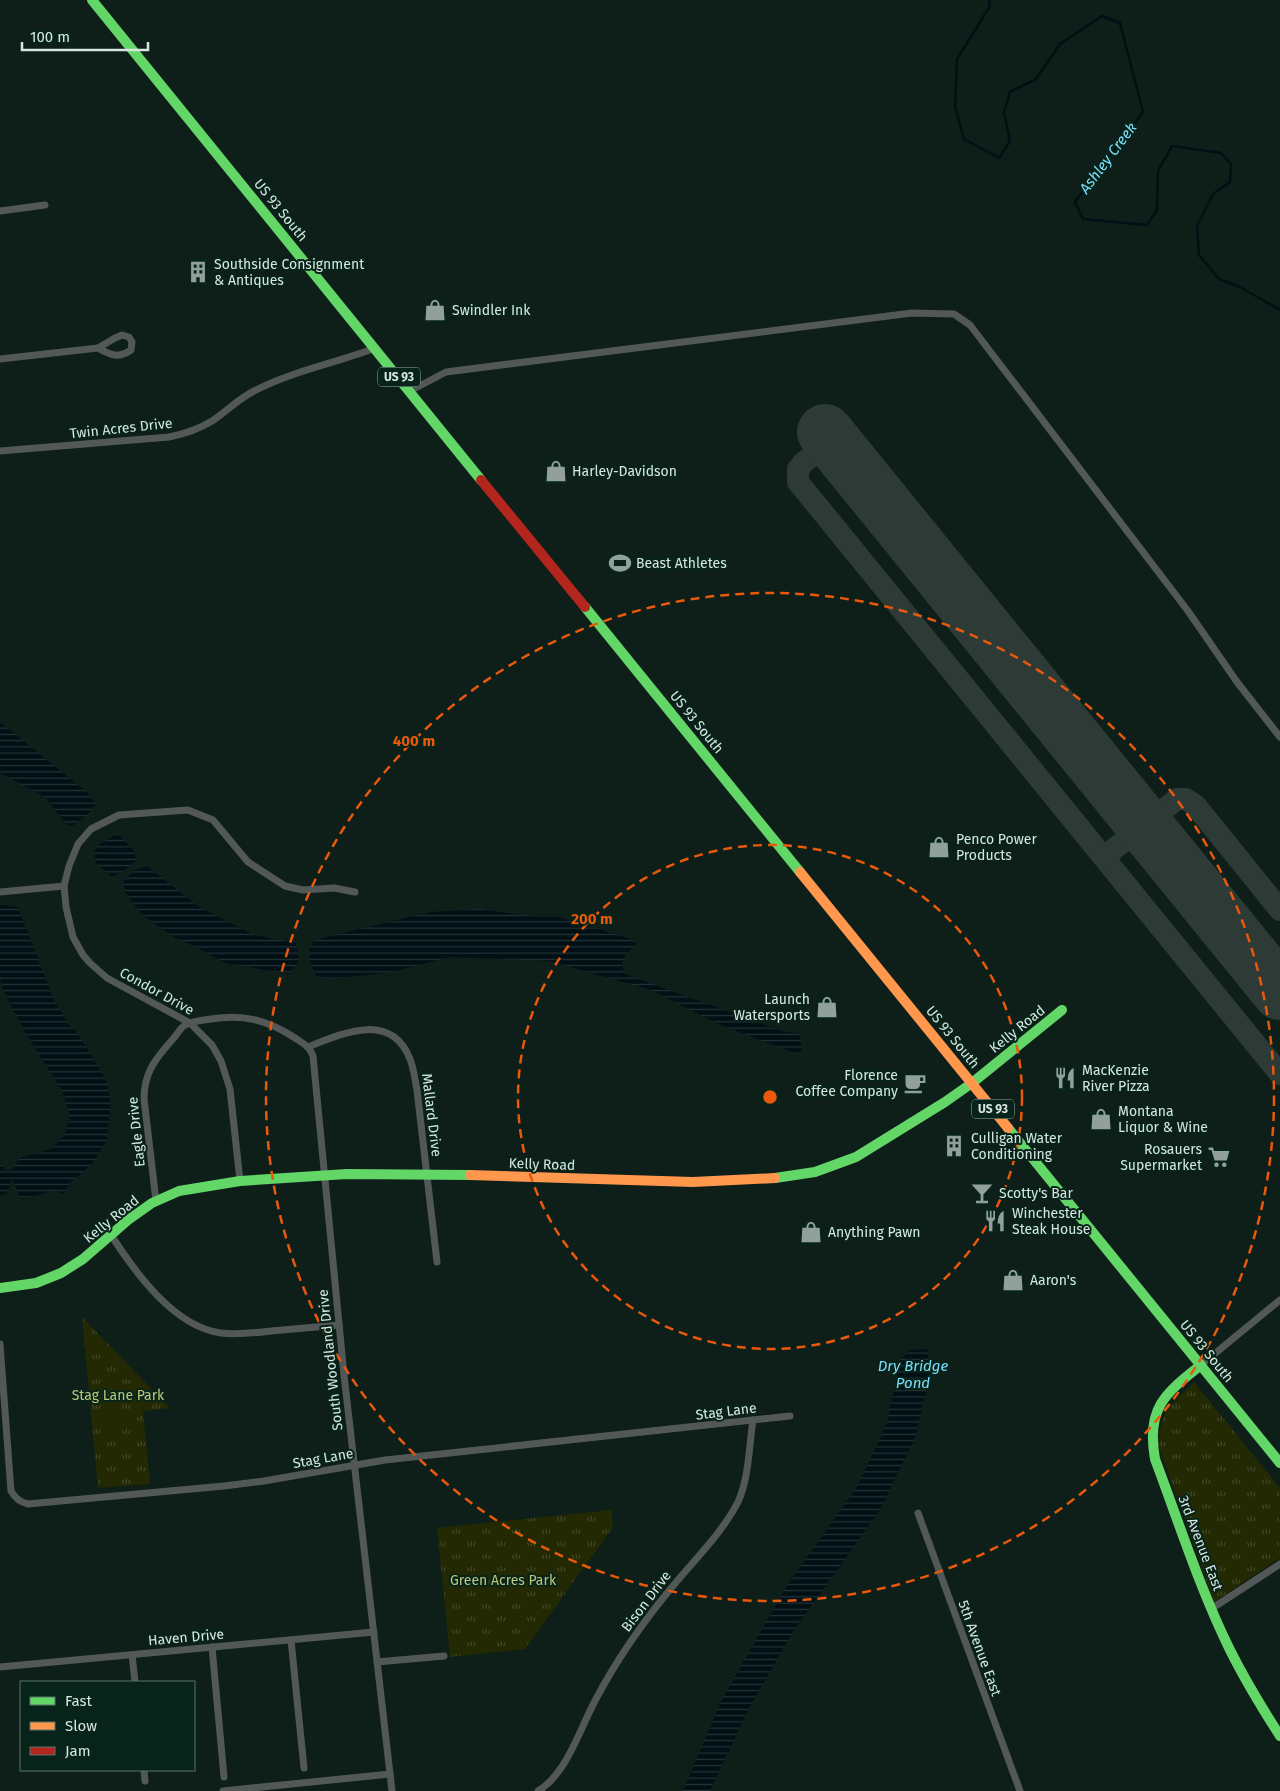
<svg xmlns="http://www.w3.org/2000/svg" width="1280" height="1791" viewBox="0 0 1280 1791" font-family="'Fira Sans',sans-serif">
	<defs>
		<pattern id="park-tufts" width="24" height="20" patternUnits="userSpaceOnUse" patternTransform="scale(1.25)"><rect width="24" height="20" fill="#232903"/><path d="M3 7l-1-3M5 7V3M7 7l1-3M15 17l-1-3M17 17v-4M19 17l1-3" fill="none" stroke="#424827"/></pattern>
		<pattern id="water-rules" width="6" height="5" patternUnits="userSpaceOnUse" patternTransform="scale(1.25)"><rect width="6" height="5" fill="#011015"/><path d="M0 2.5h6" fill="none" stroke="#253337"/></pattern>
	</defs>
	<rect width="100%" height="100%" fill="#0e1e18"/>
	<g fill="url(#park-tufts)">
		<polygon points="82,1317 170,1408 143,1411 150,1484 98,1488"/>
		<polygon points="1194,1382 1280,1488 1280,1558 1214,1602 1157,1442 1165,1411"/>
		<polygon points="611,1510 613,1527 525,1649 450,1657 437,1528"/>
	</g>
	<polygon fill="#232903" points="125,1411 126,1430 106,1431 104,1413"/>
	<g fill="url(#water-rules)">
		<polygon points="0,722 87,792 96,804 86,816 72,826 66,824 45,797 0,773"/>
		<polygon points="118,834 134,851 137,860 124,871 112,877 96,863 94,853 99,844"/>
		<polygon points="147,866 198,906 254,935 296,943 299,961 289,974 225,963 198,948 175,938 142,915 125,892 124,880 135,870"/>
		<polygon points="0,905 18,907 54,1000 69,1025 76,1031 106,1080 111,1102 106,1142 92,1164 69,1184 64,1194 53,1191 21,1199 12,1179 7,1194 0,1196 0,1162 5,1170 12,1170 19,1158 51,1149 64,1136 70,1116 62,1091 25,1032 6,996 0,980"/>
		<path d="M480 909 537 917H559L634 940 636 944C627 954 618 959 625 974L782 1031 799 1034 802 1049 797 1054 718 1024 651 990 549 961 450 957 388 973 328 979 316 976 310 962 309 948 315 940 430 912Z"/>
		<polygon points="927,1349 931,1370 915,1438 880,1510 794,1630 749,1708 710,1791 683,1791 720,1703 786,1587 857,1487 887,1423 900,1360 910,1350"/>
	</g>
	<g fill="none" stroke-linecap="round" stroke-linejoin="round">
		<polyline stroke="#011015" stroke-width="2.5" points="989,0 990,6 957,59 955,107 964,139 999,158 1010,141 1004,112 1010,92 1036,79 1060,44 1102,16 1120,23 1143,112 1075,202 1083,219 1147,225 1157,210 1158,171 1172,146 1221,153 1231,164 1230,182 1213,194 1197,226 1199,255 1219,279 1240,287 1280,310"/>
		<g stroke="#2e3a36" stroke-width="22">
			<polyline points="832,441 804,462 798,469 798,482 1280,1074"/>
			<polyline points="1104,857 1177,799 1186,799 1196,806 1280,910"/>
		</g>
		<polyline stroke="#2e3a36" stroke-width="56" points="825,432 1280,992"/>
		<g stroke="#525857" stroke-width="7">
			<polyline points="0,211 45,205"/>
			<path d="M0 359 98 348 115 338 122 335 129 337 132 342 131 350C118 359 111 355 98 348"/>
			<polyline points="410,391 446,372 912,313 954,314 970,325 1188,611 1237,682 1280,737"/>
			<path d="M0 451 169 437C184 434 199 429 212 421 227 411 239 398 256 390 293 371 336 363 375 348"/>
			<polyline points="0,892 64,886"/>
			<path d="M308 1047C343 1033 391 1011 410 1059 414 1069 415 1080 417 1090L437 1262"/>
			<polyline points="240,1181 230,1089 221,1061 212,1045 190,1023 107,978 90,963 83,955 73,937 66,907 64,886 69,866 78,844 91,829 119,815 188,810 213,820 248,862 285,886 303,890 334,888 355,892"/>
			<path d="M156 1201 144 1099C144 1072 156 1058 173 1039 177 1035 180 1028 185 1025 193 1021 203 1020 211 1019 244 1014 268 1020 295 1038 304 1044 309 1046 313 1056L344 1375 392 1791"/>
			<path d="M111 1235C135 1272 174 1327 221 1333 238 1335 254 1333 271 1331 293 1329 316 1327 339 1325"/>
			<path d="M0 1344 11 1491C16 1499 20 1502 28 1504L224 1486 264 1481 385 1460 790 1416"/>
			<polyline points="1201,1365 1280,1300"/>
			<polyline points="918,1513 1020,1791"/>
			<polyline points="1211,1609 1280,1564"/>
			<polyline points="291,1640 304,1768"/>
			<polyline points="212,1647 224,1777"/>
			<polyline points="132,1655 135,1682"/>
			<polyline points="377,1662 444,1656"/>
			<polyline points="0,1667 374,1632"/>
			<polyline points="144,1770 145,1781"/>
			<polyline points="223,1791 390,1774"/>
			<path d="M538 1791C567 1774 580 1728 596 1699 616 1661 641 1625 668 1592 691 1563 721 1535 738 1502 749 1478 749 1446 753 1420"/>
		</g>
		<g stroke="#63d668" stroke-width="10">
			<polyline points="92,0 481,480"/>
			<polyline points="585,607 800,872"/>
			<polyline points="1008,1128 1280,1463"/>
			<polyline points="775,1178 815,1172 856,1157 945,1102 972,1083 1062,1010"/>
			<polyline points="0,1288 36,1283 61,1273 83,1259 128,1220 152,1203 179,1191 240,1181 347,1174 470,1175"/>
			<path d="M1201 1365C1164 1394 1146 1409 1155 1459 1179 1523 1200 1589 1230 1650 1245 1680 1262 1708 1280 1736"/>
		</g>
		<g stroke="#ff974d" stroke-width="10">
			<polyline points="800,872 1008,1128"/>
			<polyline points="470,1175 693,1182 775,1178"/>
		</g>
		<polyline stroke="#b3261e" stroke-width="10" points="481,480 585,607"/>
	</g>
	<g fill="none" stroke="#e8590c" stroke-width="2.5" stroke-dasharray="9 6">
		<circle cx="770" cy="1097" r="252"/>
		<circle cx="770" cy="1097" r="504"/>
	</g>
	<defs>
		<g id="building-bare" transform="scale(1.725)"><path d="M-4-6H4V6H1V3H-1V6H-4ZM-2.5-4.3h1.7v1.8h-1.7ZM.8-4.3h1.7v1.8H.8ZM-2.5-1h1.7V.8h-1.7ZM.8-1h1.7V.8H.8Z" fill="#91a19a" stroke="#08241a" stroke-width="2.5" paint-order="stroke"/></g>
		<g id="shop-bare" transform="scale(1.725)"><path d="M-5-2.5h2.3a2.7 3.5 0 0 1 5.4 0H5L5.5 6h-11ZM-1.5-2.5h3a1.5 2.3 0 0 0-3 0Z" fill="#91a19a" stroke="#08241a" stroke-width="2.5" paint-order="stroke"/></g>
		<g id="stadium-bare" transform="scale(1.725)"><path d="M0-5a6.5 5 0 1 0 0 10a6.5 5 0 1 0 0-10ZM-3.5-1.8h7v3.6h-7Z" fill="#91a19a" stroke="#08241a" stroke-width="2.5" paint-order="stroke"/></g>
		<g id="restaurant-bare" transform="scale(1.725)"><path d="M-5-6h1v4h1v-4h1v4h1v-4h1v5L-1.5 .5V6h-2V.5L-5-1ZM5-6V6H3V1.5H1.5Q1.5-4 5-6Z" fill="#91a19a" stroke="#08241a" stroke-width="2.5" paint-order="stroke"/></g>
		<g id="cafe-bare" transform="scale(1.725)"><path d="M-5.5-4.5H6V0H3Q3 3.5 0 3.5H-2.5Q-5.5 3.5-5.5 0ZM3-3.2v2h1.7v-2ZM-6 4.5H4V6H-6Z" fill="#91a19a" stroke="#08241a" stroke-width="2.5" paint-order="stroke"/></g>
		<g id="supermarket-bare" transform="scale(1.725)"><path d="M-6-5.5h2.5l.6 2H6L4.5 2H-2.5L-4.4-4H-6ZM-1.5 3.2a1.3 1.3 0 1 0 .1 0ZM3 3.2a1.3 1.3 0 1 0 .1 0Z" fill="#91a19a" stroke="#08241a" stroke-width="2.5" paint-order="stroke"/></g>
		<g id="bar-bare" transform="scale(1.725)"><path d="M-6-5H6L.8 .8V4.5H3.5V6h-7V4.5H-.8V.8Z" fill="#91a19a" stroke="#08241a" stroke-width="2.5" paint-order="stroke"/></g>
	</defs>
	<g fill-rule="evenodd">
		<use href="#building-bare" x="198" y="272"/>
		<use href="#shop-bare" x="435" y="310"/>
		<use href="#shop-bare" x="556" y="471"/>
		<use href="#stadium-bare" x="620" y="563"/>
		<use href="#shop-bare" x="939" y="847"/>
		<use href="#shop-bare" x="827" y="1007"/>
		<use href="#restaurant-bare" x="1065" y="1078"/>
		<use href="#cafe-bare" x="915" y="1083"/>
		<use href="#shop-bare" x="1101" y="1119"/>
		<use href="#building-bare" x="954" y="1146"/>
		<use href="#supermarket-bare" x="1219" y="1157"/>
		<use href="#bar-bare" x="982" y="1193"/>
		<use href="#restaurant-bare" x="995" y="1221"/>
		<use href="#shop-bare" x="811" y="1232"/>
		<use href="#shop-bare" x="1013" y="1280"/>
	</g>
	<g text-anchor="middle" stroke-width="4" stroke-linejoin="round" paint-order="stroke">
		<g fill="#08241a" stroke="#99aca5" stroke-width="1">
			<rect x="378" y="367.5" width="42" height="19" rx="4"/>
			<rect x="972" y="1099.5" width="42" height="19" rx="4"/>
		</g>
		<g font-size="12" font-weight="bold" fill="#d7e7e0">
			<text x="399" y="381">US 93</text>
			<text x="993" y="1113">US 93</text>
		</g>
		<g font-size="14" fill="#d7e7e0" stroke="#08241a">
			<text transform="translate(281 210) rotate(51)" y="5">US 93 South</text>
			<text transform="translate(121 428) rotate(-6)" y="5">Twin Acres Drive</text>
			<text transform="translate(697 722) rotate(51)" y="5">US 93 South</text>
			<text transform="translate(157 991) rotate(29)" y="5">Condor Drive</text>
			<text transform="translate(1017 1029) rotate(-39)" y="5">Kelly Road</text>
			<text transform="translate(953 1037) rotate(51)" y="5">US 93 South</text>
			<text transform="translate(432 1115) rotate(83)" y="5">Mallard Drive</text>
			<text transform="translate(136 1132) rotate(-96)" y="5">Eagle Drive</text>
			<text transform="translate(542 1164) rotate(2)" y="5">Kelly Road</text>
			<text transform="translate(111 1219) rotate(-39)" y="5">Kelly Road</text>
			<text transform="translate(1207 1351) rotate(51)" y="5">US 93 South</text>
			<text transform="translate(330 1360) rotate(-96)" y="5">South Woodland Drive</text>
			<text transform="translate(726 1411) rotate(-7)" y="5">Stag Lane</text>
			<text transform="translate(323 1458) rotate(-10)" y="5">Stag Lane</text>
			<text transform="translate(1201 1543) rotate(69)" y="5">3rd Avenue East</text>
			<text transform="translate(646 1601) rotate(-53)" y="5">Bison Drive</text>
			<text transform="translate(186 1637) rotate(-5)" y="5">Haven Drive</text>
			<text transform="translate(980 1648) rotate(70)" y="5">5th Avenue East</text>
		</g>
		<g font-size="14" fill="#d7e7e0" stroke="#08241a" text-anchor="start">
			<text x="214" y="269">Southside Consignment<tspan x="214" dy="16">&amp; Antiques</tspan></text>
			<text x="452" y="315">Swindler Ink</text>
			<text x="572" y="476">Harley-Davidson</text>
			<text x="636" y="568">Beast Athletes</text>
			<text x="956" y="844">Penco Power<tspan x="956" dy="16">Products</tspan></text>
			<text x="810" y="1004" text-anchor="end">Launch<tspan x="810" dy="16">Watersports</tspan></text>
			<text x="1082" y="1075">MacKenzie<tspan x="1082" dy="16">River Pizza</tspan></text>
			<text x="898" y="1080" text-anchor="end">Florence<tspan x="898" dy="16">Coffee Company</tspan></text>
			<text x="1118" y="1116">Montana<tspan x="1118" dy="16">Liquor &amp; Wine</tspan></text>
			<text x="971" y="1143">Culligan Water<tspan x="971" dy="16">Conditioning</tspan></text>
			<text x="1202" y="1154" text-anchor="end">Rosauers<tspan x="1202" dy="16">Supermarket</tspan></text>
			<text x="999" y="1198">Scotty's Bar</text>
			<text x="1012" y="1218">Winchester<tspan x="1012" dy="16">Steak House</tspan></text>
			<text x="828" y="1237">Anything Pawn</text>
			<text x="1030" y="1285">Aaron's</text>
		</g>
		<g font-size="14" fill="#bbc87b" stroke="#08241a">
			<text x="118" y="1400">Stag Lane Park</text>
			<text x="503" y="1585">Green Acres Park</text>
		</g>
		<g font-size="15" font-style="italic" fill="#7cddfc" stroke="#08241a">
			<text transform="translate(1108 158) rotate(-53)" y="5">Ashley Creek</text>
			<text x="913" y="1371">Dry Bridge<tspan x="913" dy="17">Pond</tspan></text>
		</g>
	</g>
	<circle cx="770" cy="1097" r="8" fill="#e8590c" stroke="#08241a" stroke-width="2.5"/>
	<g font-size="15" text-anchor="middle" font-weight="bold" fill="#e8590c" stroke="#08241a" stroke-width="4" stroke-linejoin="round" paint-order="stroke">
		<text x="414" y="746">400 m</text>
		<text x="592" y="924">200 m</text>
	</g>
	<rect x="20" y="1681" width="175" height="90" fill="#08241a" stroke="#5b7269"/>
	<rect x="30" y="1697" width="25" height="8" fill="#63d668" stroke="#5b7269"/>
	<text x="65" y="1706" font-size="15" fill="#d7e7e0">Fast</text>
	<rect x="30" y="1722" width="25" height="8" fill="#ff974d" stroke="#5b7269"/>
	<text x="65" y="1731" font-size="15" fill="#d7e7e0">Slow</text>
	<rect x="30" y="1747" width="25" height="8" fill="#b3261e" stroke="#5b7269"/>
	<text x="65" y="1756" font-size="15" fill="#d7e7e0">Jam</text>
	<path d="M22 42v8h126v-8" fill="none" stroke="#d7e7e0" stroke-width="2.5"/>
	<text x="30" y="42" font-size="15" fill="#d7e7e0" stroke="#08241a" stroke-width="4" paint-order="stroke">100 m</text>
</svg>
